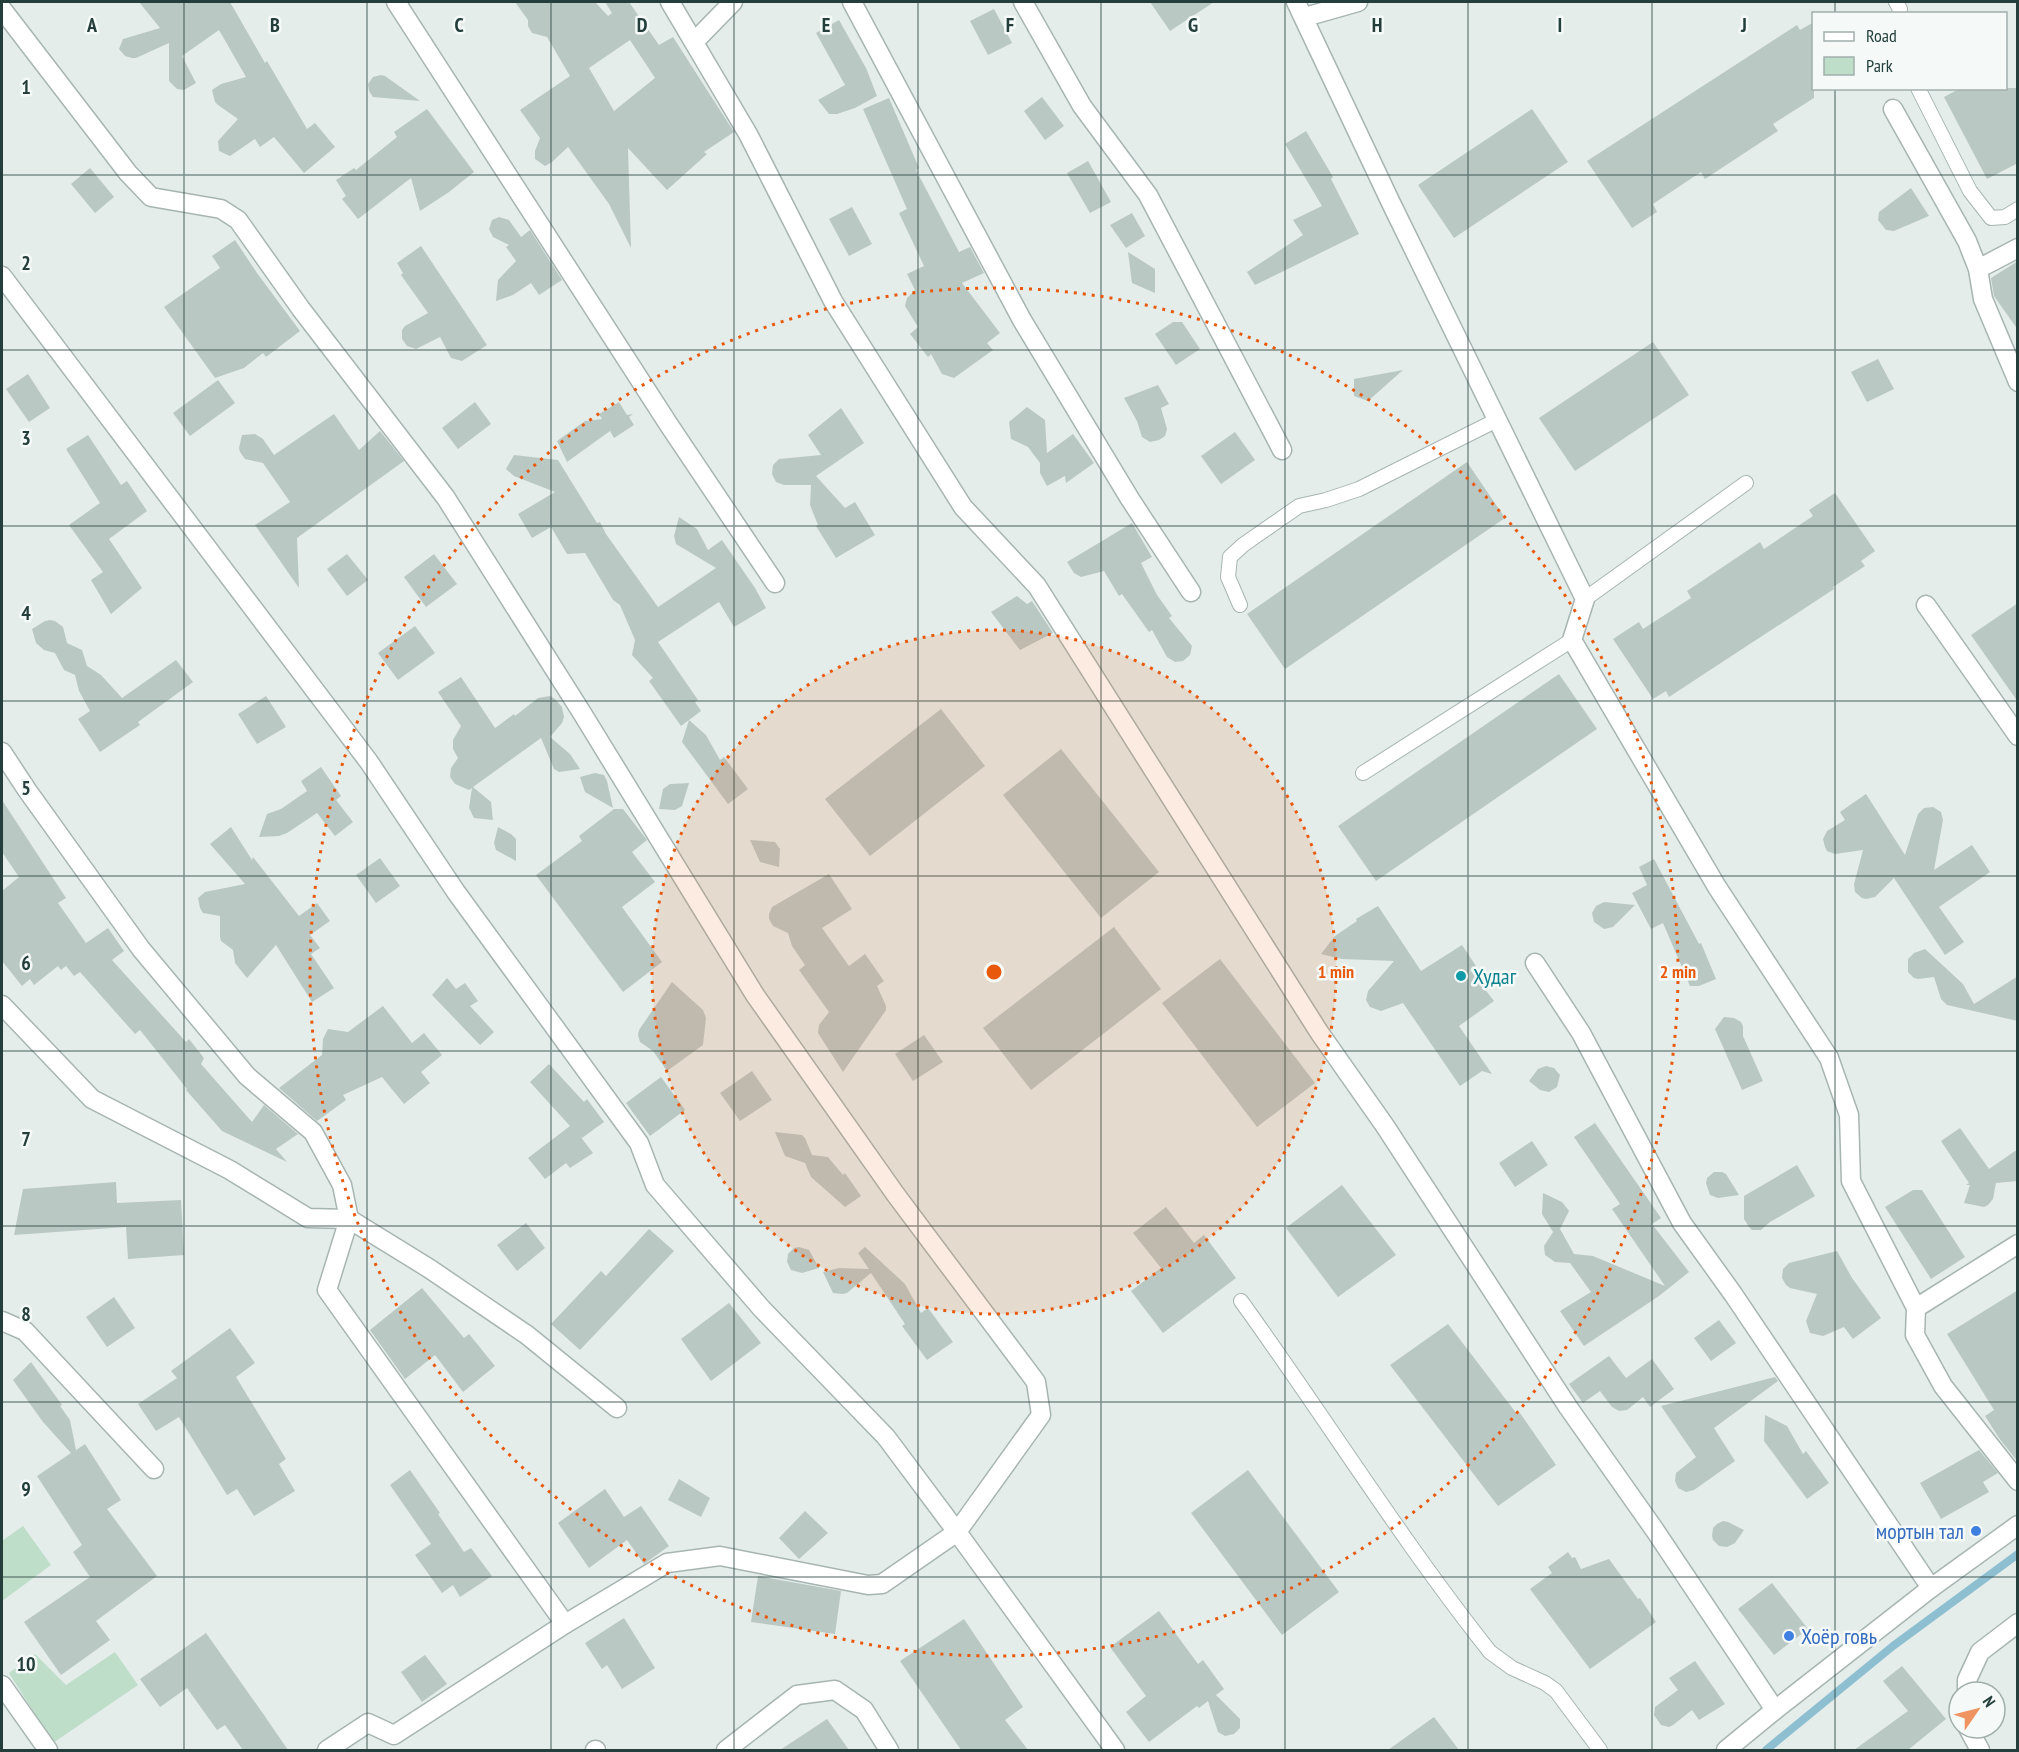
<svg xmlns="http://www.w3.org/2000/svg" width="2019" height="1752" viewBox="0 0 2019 1752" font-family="'PT Sans Narrow',sans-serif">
	<rect width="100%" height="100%" fill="#e4edea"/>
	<g fill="#bedeca">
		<polygon points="23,1526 51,1565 2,1601 2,1541"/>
		<polygon points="115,1652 138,1685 53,1743 9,1673 35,1654 66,1685"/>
	</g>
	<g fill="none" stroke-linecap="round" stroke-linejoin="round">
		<polyline stroke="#8ebfd1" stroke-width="8" points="1766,1750 1893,1646 2018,1554"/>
	</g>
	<g fill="#bac8c4" fill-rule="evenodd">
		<polygon points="139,2 230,2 265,63 267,61 307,129 315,123 335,147 304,173 274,137 260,147 255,139 230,156 219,151 218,141 238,119 218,105 215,102 212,90 221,84 246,77 219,30 182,56 196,83 184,90 177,89 169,81 169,43 136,58 132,58 125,56 119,49 123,39 160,28"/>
		<path d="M515 2H595L608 16 612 13 605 2H629L659 45 673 37 734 132 704 152 707 154 667 190 628 148 631 248 609 204 568 147 552 162 545 166 535 159V151L540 138 520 110 570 76 547 37 532 33 528 26V20ZM630 40 655 78 614 111 589 68Z"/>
		<polygon points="1150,2 1214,2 1170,31"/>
		<polygon points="994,9 1012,43 988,55 970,21"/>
		<polygon points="839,20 866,68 877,96 855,108 837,114 829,114 818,100 845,85 816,33"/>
		<polygon points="1814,22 1814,98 1773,124 1778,131 1705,179 1701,172 1653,204 1657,212 1632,228 1587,161 1797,25 1800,30"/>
		<polygon points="381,75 385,76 420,101 373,97 369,91 368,84 373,77"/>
		<polygon points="1961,88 2018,88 2018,163 1987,179 1944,97"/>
		<polygon points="1042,97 1064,126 1045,140 1024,111"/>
		<polygon points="889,98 919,168 916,170 959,252 970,247 984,273 962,283 1000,333 987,343 993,350 954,378 942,374 931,354 928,357 910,334 918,327 905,306 907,298 915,290 907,274 924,266 899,213 907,209 863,109"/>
		<polygon points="427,109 474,172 449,192 420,211 411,178 358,219 342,199 346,196 336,180 354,168 356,170 397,137 394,132"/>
		<polygon points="1532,109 1568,162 1454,238 1418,185"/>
		<polygon points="1306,131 1333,177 1331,179 1359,234 1255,285 1247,272 1303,235 1293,220 1322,206 1285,144"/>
		<polygon points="1088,161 1111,202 1090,213 1067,173"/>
		<polygon points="90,168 114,197 95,213 71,184"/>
		<polygon points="1911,188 1929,216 1894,231 1886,230 1878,220 1879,212"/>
		<polygon points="852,207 872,244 849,256 829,219"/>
		<polygon points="1132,213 1145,236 1126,248 1110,225"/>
		<polygon points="499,217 509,220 521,237 530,230 562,280 539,295 531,283 513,295 496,301 498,280 516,261 506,247 509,245 493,237 489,229 492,220"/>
		<polygon points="235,240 257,273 300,331 266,357 263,353 244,368 215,378 164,307 220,268 212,256"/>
		<polygon points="421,246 487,345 462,361 451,358 440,337 416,349 407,346 402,339 402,330 405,326 428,313 401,275 403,273 397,263"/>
		<polygon points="1128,252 1155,269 1155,293 1132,283"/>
		<polygon points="2018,261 2018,330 1994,296 1991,278"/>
		<polygon points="1173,322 1182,322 1200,349 1176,365 1155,334"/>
		<polygon points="1653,342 1689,395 1575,471 1539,418"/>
		<polygon points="1878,359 1894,389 1867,402 1851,372"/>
		<polygon points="1403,370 1368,401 1354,396 1354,379"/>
		<polygon points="28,374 50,408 29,422 6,389"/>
		<polygon points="218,380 235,403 190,436 173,413"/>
		<polygon points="1158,385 1169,404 1161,408 1167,429 1165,436 1159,440 1150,442 1142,437 1137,421 1124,398"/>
		<polygon points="475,402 491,424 458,449 442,428"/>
		<polygon points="619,402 627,415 633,414 629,417 634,425 614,438 610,431 567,462 557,441 585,421 602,419 599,414"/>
		<polygon points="1027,407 1045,420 1047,453 1073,434 1094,463 1066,483 1065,476 1047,486 1040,473 1040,463 1028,447 1011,439 1009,422"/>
		<polygon points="841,408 864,443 816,476 845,508 855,502 875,535 836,558 816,526 818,525 810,505 811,485 784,485 776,482 772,474 773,465 779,459 821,455 808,435"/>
		<polygon points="334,414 359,450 380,431 404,461 297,538 299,588 255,525 290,502 263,463 245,459 240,452 239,448 242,435 255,434 263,439 274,455"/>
		<polygon points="1235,432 1255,460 1221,484 1201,456"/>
		<polygon points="88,435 121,485 127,481 147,511 109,539 142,588 111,614 91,580 103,572 69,525 100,503 66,449"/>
		<polygon points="514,455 558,460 597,523 600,522 606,534 658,607 716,568 676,544 674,536 679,517 697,529 708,550 722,540 755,588 766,608 734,627 719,602 658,642 698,700 695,702 701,711 689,720 706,735 720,760 724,757 748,789 728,804 682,742 689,720 681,726 649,681 653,678 632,655 635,640 620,605 613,600 585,553 567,554 551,527 532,538 518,514 555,492 514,476 506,469"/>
		<polygon points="1467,462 1505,518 1285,669 1247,614"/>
		<polygon points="1835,493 1875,551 1861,561 1865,566 1833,587 1834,589 1669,697 1666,691 1653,699 1613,639 1639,622 1643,629 1691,598 1687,591 1760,542 1764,549 1813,516 1809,510"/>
		<polygon points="1132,523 1152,557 1141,563 1157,595 1172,616 1169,618 1192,646 1190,655 1183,661 1175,662 1167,657 1152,630 1149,632 1122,594 1119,596 1104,571 1081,577 1074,573 1067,562"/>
		<polygon points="347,554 368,580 347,596 327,569"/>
		<polygon points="434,554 457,584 426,607 404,577"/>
		<polygon points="1017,596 1027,604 1032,601 1053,633 1020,650 991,612"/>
		<polygon points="2018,603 2018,702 1971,635"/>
		<polygon points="50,620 55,621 63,627 67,643 82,650 87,666 101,675 122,698 176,660 193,682 138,722 140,725 100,752 78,719 90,711 79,691 75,675 64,670 55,653 44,650 36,643 32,629 45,621"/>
		<polygon points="415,626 435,653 398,680 378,653"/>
		<polygon points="1559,674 1597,729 1376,881 1338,826"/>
		<polygon points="461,677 495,728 514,714 515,716 538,698 550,696 555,699 562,707 564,717 562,723 550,737 570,754 580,769 559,772 554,769 541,738 473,787 491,802 493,820 474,818 469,808 472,788 469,790 455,784 450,777 451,768 458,758 453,749 453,740 461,726 438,692"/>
		<polygon points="266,696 286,727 257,744 238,714"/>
		<polygon points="941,709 985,766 870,856 825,799"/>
		<polygon points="1061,749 1159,872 1101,918 1003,795"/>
		<polygon points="321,767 341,796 336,800 353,822 335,836 317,813 287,833 279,836 259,837 267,814 281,809 307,791 301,781"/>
		<polygon points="595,773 604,775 607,781 613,808 585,792 580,777"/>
		<polygon points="689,783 682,806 675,810 659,809 663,789 670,784"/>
		<polygon points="1866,794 1905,855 1918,814 1924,808 1933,807 1941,812 1943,820 1934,870 1972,845 1990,872 1939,907 1964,942 1945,955 1894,878 1875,897 1866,899 1862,898 1855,892 1854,884 1863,850 1835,854 1827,851 1825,847 1823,839 1827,831 1845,820 1840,812"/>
		<polygon points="2,800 66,898 58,903 86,943 108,928 124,951 112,960 186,1042 189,1039 204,1058 201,1064 252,1122 264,1105 298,1134 276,1149 287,1162 222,1131 186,1090 187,1089 140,1030 135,1034 80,972 74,976 66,966 61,970 58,966 34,985 30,979 22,986 2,961 2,891 19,877 2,852"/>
		<polygon points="614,809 623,809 647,840 632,852 655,882 622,907 662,962 623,992 536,875 582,841 579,836"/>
		<polygon points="231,827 252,860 253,857 299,916 317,903 330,921 310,935 320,948 311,954 334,988 312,1002 276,945 247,978 235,963 233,950 221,941 220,937 220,916 203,913 200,908 198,898 205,892 245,884 210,844"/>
		<polygon points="498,827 511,834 516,839 516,861 496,850 494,843"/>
		<polygon points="750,840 775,842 780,849 779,867 760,862"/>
		<polygon points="380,858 400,886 376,903 356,875"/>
		<polygon points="1654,859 1699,944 1701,943 1716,979 1699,986 1690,986 1663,923 1651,929 1632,893 1647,885 1639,867"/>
		<polygon points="829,874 852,909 822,928 849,966 865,954 884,981 877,986 886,1006 886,1010 843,1072 818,1033 819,1025 829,1012 799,970 805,965 792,946 788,933 773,926 769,919 769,914 772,907"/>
		<polygon points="1604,902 1635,905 1613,927 1604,929 1594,922 1592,913 1596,906"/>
		<polygon points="1378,906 1421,971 1462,945 1476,966 1470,970 1494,1001 1459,1026 1492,1074 1482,1071 1460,1086 1403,1003 1381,1011 1370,1007 1366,1000 1368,991 1394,961 1342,959 1321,954 1335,936 1357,921 1356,919"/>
		<polygon points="1114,927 1161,989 1031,1090 983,1028"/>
		<polygon points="1925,949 1963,984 1974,1004 2018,976 2018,1021 1947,1005 1941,999 1934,977 1918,979 1914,978 1908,972 1908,959 1914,953"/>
		<polygon points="1220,959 1315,1083 1257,1127 1162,1003"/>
		<polygon points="447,978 456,989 465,983 478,1001 470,1006 494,1032 480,1045 432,995"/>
		<polygon points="672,982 703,1010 706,1018 703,1045 667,1071 653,1051 640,1042 638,1035 639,1030"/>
		<polygon points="383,1006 412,1043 424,1033 442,1055 421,1072 430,1083 404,1104 382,1077 343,1095 346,1100 317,1121 279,1088 322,1055 323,1039 328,1029 348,1032"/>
		<polygon points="1724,1017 1734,1018 1741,1022 1743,1026 1743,1036 1763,1081 1742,1090 1715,1029"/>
		<polygon points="924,1035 943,1062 913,1081 895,1054"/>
		<polygon points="549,1064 584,1102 587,1099 604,1122 582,1138 580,1136 593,1153 570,1168 566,1163 545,1179 528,1158 570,1126 530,1082"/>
		<polygon points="1546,1066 1554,1068 1560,1075 1557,1087 1549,1092 1540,1090 1529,1081 1538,1069"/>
		<polygon points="752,1071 772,1100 740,1121 720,1093"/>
		<polygon points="661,1077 685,1110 650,1136 626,1103"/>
		<polygon points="1595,1123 1661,1218 1652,1224 1689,1272 1659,1296 1584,1346 1560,1311 1591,1292 1570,1263 1555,1262 1545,1255 1544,1246 1553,1232 1542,1214 1543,1193 1562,1202 1569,1211 1560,1229 1574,1254 1593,1256 1665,1286 1612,1209 1620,1204 1574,1137"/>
		<polygon points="1960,1128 1989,1169 2018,1149 2018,1181 1996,1183 1993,1199 1988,1205 1984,1207 1964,1203 1970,1185 1966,1185 1969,1183 1941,1141"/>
		<polygon points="775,1132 802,1135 805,1138 812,1155 828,1157 843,1175 845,1173 861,1196 845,1207 811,1177 805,1163 785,1156"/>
		<polygon points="1532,1141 1548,1165 1515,1187 1499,1163"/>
		<polygon points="1797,1165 1815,1196 1770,1222 1761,1230 1752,1230 1749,1227 1744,1219 1744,1196"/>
		<polygon points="1714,1172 1722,1172 1726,1174 1739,1195 1718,1198 1710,1195 1706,1183 1707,1178"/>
		<polygon points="116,1182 117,1203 181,1200 184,1255 128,1259 126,1227 14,1235 23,1189"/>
		<polygon points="1342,1185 1396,1255 1338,1297 1286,1228"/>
		<polygon points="1913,1190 1922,1190 1965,1257 1931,1279 1885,1207"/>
		<polygon points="1166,1207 1194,1243 1204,1235 1236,1278 1163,1333 1131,1291 1161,1268 1133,1233"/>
		<polygon points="526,1223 545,1248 517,1271 497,1245"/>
		<polygon points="649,1229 674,1251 580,1350 551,1324 601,1271 606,1276"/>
		<polygon points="799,1247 809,1250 819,1268 802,1273 791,1270 787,1262 788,1254 794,1248"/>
		<polygon points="865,1247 905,1284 921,1313 928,1308 953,1342 927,1360 902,1326 905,1324 871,1273 847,1293 843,1294 833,1293 823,1272 839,1268 869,1269 858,1253"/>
		<polygon points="1837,1251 1852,1278 1881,1318 1853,1339 1844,1327 1823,1336 1810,1333 1806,1321 1817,1294 1790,1288 1786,1285 1782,1278 1783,1269 1789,1263"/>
		<polygon points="422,1288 464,1338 469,1334 495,1366 463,1392 435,1355 405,1379 370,1330"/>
		<polygon points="2018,1290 2018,1462 1999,1438 1985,1416 1994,1410 1947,1334"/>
		<polygon points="114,1297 135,1328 107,1347 86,1317"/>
		<polygon points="729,1303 761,1343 711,1381 681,1339"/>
		<polygon points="1719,1320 1736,1343 1711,1361 1694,1338"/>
		<polygon points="1448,1324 1517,1414 1520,1413 1556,1465 1498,1506 1390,1365"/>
		<polygon points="230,1328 255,1363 236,1377 286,1459 279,1464 295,1491 254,1516 237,1489 227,1495 179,1417 156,1431 138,1404 177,1378 171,1371"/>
		<polygon points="1609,1356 1626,1378 1652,1359 1674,1389 1650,1407 1643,1397 1627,1410 1619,1411 1612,1407 1600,1391 1583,1403 1569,1384"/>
		<polygon points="31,1362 62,1405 60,1406 70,1420 76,1450 85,1444 121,1500 107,1509 157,1576 96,1621 110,1640 61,1675 24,1622 90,1577 73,1552 82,1545 37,1476 71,1453 43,1422 13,1380"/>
		<polygon points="1775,1377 1778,1381 1714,1428 1735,1461 1694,1490 1686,1492 1678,1488 1675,1481 1676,1473 1696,1457 1661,1406"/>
		<polygon points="1765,1415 1787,1426 1803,1454 1806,1451 1829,1483 1807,1499 1764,1441"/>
		<polygon points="1979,1450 1998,1473 1983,1482 1989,1492 1941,1519 1920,1483"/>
		<polygon points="410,1470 440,1513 438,1514 464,1552 471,1548 492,1576 460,1597 453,1585 442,1593 415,1555 431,1544 390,1485"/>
		<polygon points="1248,1470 1339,1592 1282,1635 1191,1513"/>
		<polygon points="679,1479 710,1498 701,1517 668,1500"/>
		<polygon points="605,1489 624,1517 641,1506 669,1546 644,1564 627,1540 589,1568 558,1523"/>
		<polygon points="805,1511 828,1533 799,1559 779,1538"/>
		<polygon points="1723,1521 1728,1522 1744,1530 1735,1543 1727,1547 1719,1546 1713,1540 1712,1536 1713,1528 1717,1524"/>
		<polygon points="1568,1552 1572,1558 1575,1557 1581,1569 1609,1559 1638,1599 1640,1598 1656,1622 1590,1669 1530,1589 1552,1573 1548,1567"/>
		<polygon points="758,1576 841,1591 835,1634 751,1622"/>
		<polygon points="1772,1583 1808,1629 1774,1655 1738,1609"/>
		<polygon points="1159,1611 1198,1664 1203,1660 1224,1689 1216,1695 1240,1719 1240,1728 1234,1734 1225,1736 1218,1732 1208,1701 1199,1708 1197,1706 1149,1742 1126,1712 1146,1696 1110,1647"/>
		<polygon points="624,1618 655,1668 622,1689 607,1665 602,1669 585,1643"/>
		<polygon points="964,1619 1023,1707 1005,1720 1028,1750 961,1750 900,1661"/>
		<polygon points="206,1633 264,1715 288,1750 243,1750 225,1725 217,1730 187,1688 160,1707 140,1679"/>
		<polygon points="425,1655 447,1684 422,1702 401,1672"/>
		<polygon points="1695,1661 1725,1704 1699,1720 1692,1710 1673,1725 1669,1727 1661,1725 1654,1715 1655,1707 1678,1690 1669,1678"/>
		<polygon points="1902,1666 1946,1719 1908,1750 1854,1750 1908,1711 1883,1681"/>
		<polygon points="1434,1717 1459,1750 1388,1750"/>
		<polygon points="827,1719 849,1750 780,1750"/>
	</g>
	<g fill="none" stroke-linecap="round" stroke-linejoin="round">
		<g stroke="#a7b5b2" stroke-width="16">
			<g id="lane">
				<polyline points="1896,2 1900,9 1899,14"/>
				<polyline points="1918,88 1970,191 1991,218 2005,217 2018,209"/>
				<polyline points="1585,599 1746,483"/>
				<polyline points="1240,605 1228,577 1230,557 1243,545 1299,506 1326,500 1359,489 1497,420"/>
				<polyline points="1363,773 1572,640"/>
				<path d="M1241 1301C1325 1417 1401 1540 1490 1652L1512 1668 1545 1683 1556 1691 1600 1750"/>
			</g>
		</g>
		<g stroke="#a7b5b2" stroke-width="21">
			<g id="street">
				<polyline points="396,2 669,425 775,583"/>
				<polyline points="670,2 748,134 833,301 963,507 1037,586 1319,1032 1385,1126 1568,1407 1654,1529 1775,1710 1931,1588 2018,1525"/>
				<polyline points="852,2 1022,320 1130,499 1191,592"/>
				<polyline points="1023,2 1082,106 1148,195 1282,450"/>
				<polyline points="1296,2 1391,203 1585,599 1572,640 1717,887 1829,1058 1849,1115 1851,1181 1916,1308 1915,1335 1943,1386 2018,1481"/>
				<polyline points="2,9 128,173 151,197 221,209 238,220 301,309 446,498 582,713 755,995 896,1195 1036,1382 1041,1415 957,1532 882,1584 868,1585 720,1556 667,1563 565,1624 394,1735 368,1723 327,1750"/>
				<polyline points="1305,17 1358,2"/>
				<polyline points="694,42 733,2"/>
				<polyline points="1893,109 1967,241 1978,269 1983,299 2018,382"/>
				<polyline points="1978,269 2018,248"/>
				<polyline points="2,276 369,762 456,892 639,1143 655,1185 762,1309 886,1437 957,1532 1115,1750"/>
				<polyline points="1926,605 2018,736"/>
				<polyline points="2,752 27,790 141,949 247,1076 313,1132 342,1185 349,1219 327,1290 565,1624"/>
				<polyline points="1535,963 1581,1033 1682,1223 1733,1294 1931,1588"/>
				<polyline points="2,1005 92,1099 230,1170 308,1218 349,1219 430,1269 527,1335 617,1408"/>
				<polyline points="1916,1308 2018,1244"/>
				<polyline points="2,1321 25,1331 154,1469"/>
				<polyline points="2,1685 48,1750"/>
				<polyline points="1967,1692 1967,1680 1980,1652 2018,1623"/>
				<polyline points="1968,1728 1980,1750"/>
				<polyline points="595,1750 596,1750"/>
				<polyline points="726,1750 797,1695 835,1690 864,1710 889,1750"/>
				<polyline points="1726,1750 1775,1710"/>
			</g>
		</g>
		<use href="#lane" stroke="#fff" stroke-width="14"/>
		<use href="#street" stroke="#fff" stroke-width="18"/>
	</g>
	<path fill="none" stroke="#243f3b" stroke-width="1.5" stroke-opacity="0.55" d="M184 2V1750M367 2V1750M551 2V1750M734 2V1750M918 2V1750M1101 2V1750M1285 2V1750M1468 2V1750M1652 2V1750M1835 2V14M1835 88V1750M2 175H2018M2 350H2018M2 526H2018M2 701H2018M2 876H2018M2 1051H2018M2 1226H2018M2 1402H2018M2 1577H2018"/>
	<circle cx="994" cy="972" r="342" fill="#e8590c" fill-opacity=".12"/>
	<g fill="none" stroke="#e8590c" stroke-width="3" stroke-dasharray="3 6">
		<circle cx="994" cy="972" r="342"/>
		<circle cx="994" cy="972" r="684"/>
	</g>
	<circle fill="#0f9aa8" stroke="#f5faf8" stroke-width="2" cx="1461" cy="976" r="6"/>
	<g fill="#3f7fe0" stroke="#f5faf8" stroke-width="2">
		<circle cx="1976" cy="1531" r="6"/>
		<circle cx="1789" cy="1636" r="6"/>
	</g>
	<g text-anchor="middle" stroke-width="5" stroke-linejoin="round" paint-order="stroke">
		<g font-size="22" fill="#0d838f" stroke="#f5faf8" text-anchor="start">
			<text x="1473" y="984">Худаг</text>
		</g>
		<g font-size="22" fill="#366cbe" stroke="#f5faf8" text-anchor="end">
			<text x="1964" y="1539">мортын тал</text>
			<text x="1801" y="1644" text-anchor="start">Хоёр говь</text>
		</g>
	</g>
	<g font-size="20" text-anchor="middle" font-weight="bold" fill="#243f3b" stroke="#f5faf8" stroke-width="5" stroke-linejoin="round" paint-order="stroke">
		<text x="92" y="32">A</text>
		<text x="275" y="32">B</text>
		<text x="459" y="32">C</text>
		<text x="642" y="32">D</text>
		<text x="826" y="32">E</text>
		<text x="1010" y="32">F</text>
		<text x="1193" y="32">G</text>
		<text x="1377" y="32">H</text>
		<text x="1560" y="32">I</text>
		<text x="1744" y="32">J</text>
		<text x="26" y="94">1</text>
		<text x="26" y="270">2</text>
		<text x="26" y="445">3</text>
		<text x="26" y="620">4</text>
		<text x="26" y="795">5</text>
		<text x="26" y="970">6</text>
		<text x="26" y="1146">7</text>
		<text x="26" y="1321">8</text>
		<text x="26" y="1496">9</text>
		<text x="26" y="1671">10</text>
	</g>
	<circle cx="994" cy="972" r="9" fill="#e8590c" stroke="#f5faf8" stroke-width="3"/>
	<g font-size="18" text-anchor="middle" font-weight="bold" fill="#e8590c" stroke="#f5faf8" stroke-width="5" stroke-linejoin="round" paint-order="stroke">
		<text x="1336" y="978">1 min</text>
		<text x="1678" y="978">2 min</text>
	</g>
	<rect width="2019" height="1752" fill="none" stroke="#243f3b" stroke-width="6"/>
	<rect x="1812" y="12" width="195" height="78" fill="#f5faf8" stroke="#a1afac" stroke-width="1.5"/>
	<rect x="1824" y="32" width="30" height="9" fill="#ffffff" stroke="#a1afac" stroke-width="1.5"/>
	<text x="1866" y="42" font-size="18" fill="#243f3b">Road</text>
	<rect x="1824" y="57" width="30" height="18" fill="#bedeca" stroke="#a1afac" stroke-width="1.5"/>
	<text x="1866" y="72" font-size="18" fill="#243f3b">Park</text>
	<g transform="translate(1977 1710) rotate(55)"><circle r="28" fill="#f5faf8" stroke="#a1afac" stroke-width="1.5"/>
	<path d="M0-4.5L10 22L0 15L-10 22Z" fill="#ef9460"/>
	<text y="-9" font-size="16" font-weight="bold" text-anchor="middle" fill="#243f3b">N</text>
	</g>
</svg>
